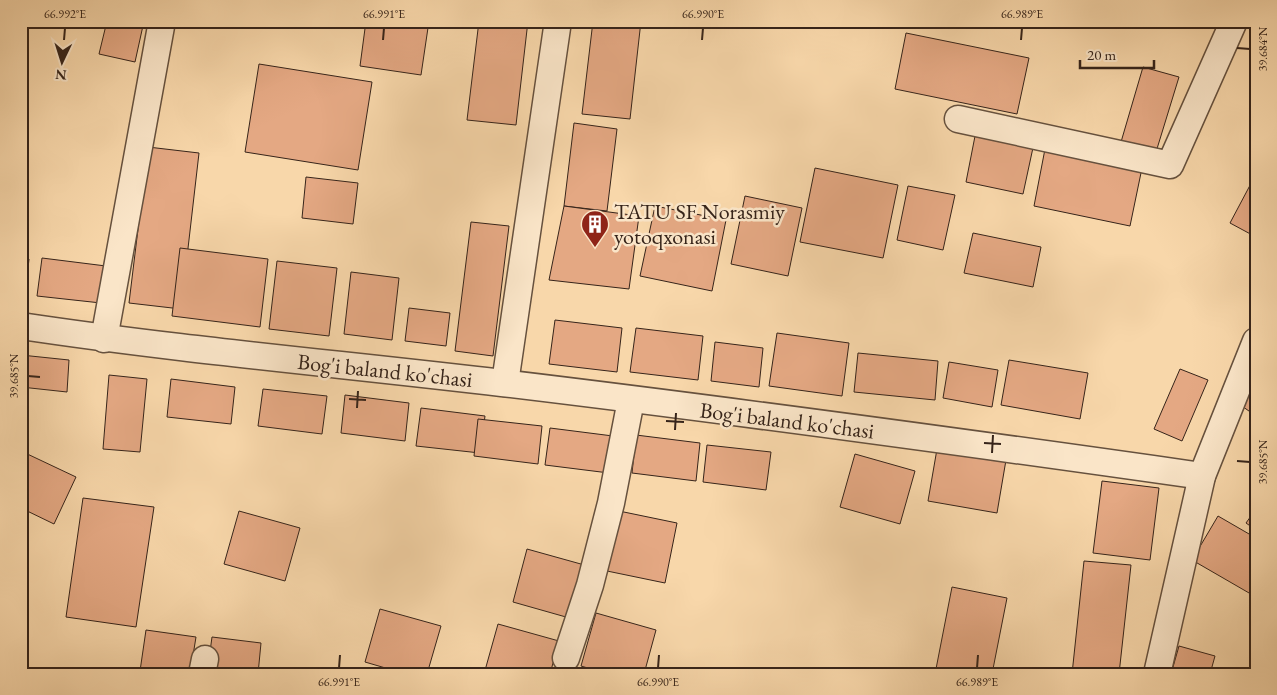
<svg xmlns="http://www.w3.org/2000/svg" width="1277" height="695" viewBox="0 0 1277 695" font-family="'EB Garamond',serif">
	<rect width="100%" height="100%" fill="#f8d7aa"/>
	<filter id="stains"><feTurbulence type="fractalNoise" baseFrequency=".004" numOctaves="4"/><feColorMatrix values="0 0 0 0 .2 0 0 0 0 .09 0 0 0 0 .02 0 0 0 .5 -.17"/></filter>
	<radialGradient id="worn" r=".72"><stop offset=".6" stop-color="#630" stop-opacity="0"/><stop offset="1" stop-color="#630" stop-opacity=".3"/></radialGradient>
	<g fill="#e4a883" stroke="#36241a">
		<polygon points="107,21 144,21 135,62 99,54"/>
		<polygon points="366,21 429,21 421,75 360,66"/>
		<polygon points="479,21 528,21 516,125 467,120"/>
		<polygon points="593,21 641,21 630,119 582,114"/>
		<polygon points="906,33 1029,58 1017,114 895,89"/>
		<polygon points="259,64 372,82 358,170 245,152"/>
		<polygon points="1143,67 1179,77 1156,152 1121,142"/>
		<polygon points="574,123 617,129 607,211 564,206"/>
		<polygon points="976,131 1034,143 1023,194 966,182"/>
		<polygon points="148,147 199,153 181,309 129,303"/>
		<polygon points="1045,149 1142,168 1130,226 1034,206"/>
		<polygon points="815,168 898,185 883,258 800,242"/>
		<polygon points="1256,174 1256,237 1230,223"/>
		<polygon points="306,177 358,183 353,224 302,218"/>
		<polygon points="908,186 955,195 943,250 897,240"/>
		<polygon points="745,196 802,208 788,276 731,264"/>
		<polygon points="564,206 639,216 629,289 549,280"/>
		<polygon points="655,206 726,220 712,291 640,276"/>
		<polygon points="471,222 509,226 493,356 455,351"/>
		<polygon points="973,233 1041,247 1033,287 964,273"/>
		<polygon points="180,248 268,259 260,327 172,316"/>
		<polygon points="21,258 29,259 25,296 21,296"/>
		<polygon points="42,258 106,266 101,303 37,296"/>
		<polygon points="277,261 337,268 329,336 269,329"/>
		<polygon points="351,272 399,278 392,340 344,334"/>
		<polygon points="409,308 450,313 446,346 405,341"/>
		<polygon points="555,320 622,328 617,372 549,364"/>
		<polygon points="636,328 703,336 698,380 630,372"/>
		<polygon points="777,333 849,343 842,396 769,386"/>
		<polygon points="715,342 763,348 759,387 711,381"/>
		<polygon points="858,353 938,361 935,400 854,392"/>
		<polygon points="21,355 69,360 67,392 21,387"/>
		<polygon points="1009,360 1088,373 1080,419 1001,405"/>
		<polygon points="949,362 998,370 992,407 943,398"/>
		<polygon points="1180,369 1208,380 1182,441 1154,429"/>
		<polygon points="109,375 147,379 140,452 103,449"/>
		<polygon points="171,379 235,387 231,424 167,417"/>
		<polygon points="1256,380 1256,416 1239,404"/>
		<polygon points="263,389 327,396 322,434 258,426"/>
		<polygon points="345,395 409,403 405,441 341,433"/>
		<polygon points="421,408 485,416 480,453 416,446"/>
		<polygon points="478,419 542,426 538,464 474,456"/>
		<polygon points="550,428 613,436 609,473 545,465"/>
		<polygon points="636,435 700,443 696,481 632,473"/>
		<polygon points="707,445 771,452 766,490 703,482"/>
		<polygon points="937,449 1006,460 997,513 928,501"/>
		<polygon points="21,451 76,477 54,524 21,508"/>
		<polygon points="855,454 915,471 900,524 840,507"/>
		<polygon points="1102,481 1159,488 1150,560 1093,553"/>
		<polygon points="83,498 154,507 136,627 66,617"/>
		<polygon points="1256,509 1256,530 1246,523"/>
		<polygon points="239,511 300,528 285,581 224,564"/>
		<polygon points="619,511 677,523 665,583 607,571"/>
		<polygon points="1218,516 1256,538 1256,597 1192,560"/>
		<polygon points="527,549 588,566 573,619 513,602"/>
		<polygon points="1084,561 1131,565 1119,674 1072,674"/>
		<polygon points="952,587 1007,598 992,674 935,674"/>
		<polygon points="380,609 441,626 427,674 406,674 365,662"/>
		<polygon points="596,613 656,630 644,674 608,674 581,666"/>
		<polygon points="498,624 559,641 550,674 484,674"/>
		<polygon points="146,630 196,637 190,674 159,674 140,671"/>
		<polygon points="212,637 261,643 258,674 207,674"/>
		<polygon points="1179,646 1215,656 1210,674 1171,674"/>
	</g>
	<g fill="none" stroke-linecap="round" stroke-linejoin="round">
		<g stroke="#66513e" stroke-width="29">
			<g id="minor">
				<polyline points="958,119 1170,165 1234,21"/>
				<path d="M21 326C181 350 342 364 502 383 736 411 969 443 1202 476"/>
				<polyline points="104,339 162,21"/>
				<polyline points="505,383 558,21"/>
				<polyline points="566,658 590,585 611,503 631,400"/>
				<polyline points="202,674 205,659"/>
				<polyline points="1157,674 1202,476 1256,341"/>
			</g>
		</g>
		<use href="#minor" stroke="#fae5c8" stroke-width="26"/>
	</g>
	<path fill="none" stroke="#36241a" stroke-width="2" d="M64 40 65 28M383 40 384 28M702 40 703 28M1021 40 1022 28M1237 48 1250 49M28 376 40 377M349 399 366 400M357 408 358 391M666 421 684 422M675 430 676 413M984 443 1001 444M992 453 993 435M1237 461 1250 462M339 668 340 655M658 668 659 655M977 668 978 655"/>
	<defs>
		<g id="building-pin" transform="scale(1.4375)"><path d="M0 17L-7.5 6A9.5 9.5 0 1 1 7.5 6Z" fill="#8f2418" stroke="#fae5c8"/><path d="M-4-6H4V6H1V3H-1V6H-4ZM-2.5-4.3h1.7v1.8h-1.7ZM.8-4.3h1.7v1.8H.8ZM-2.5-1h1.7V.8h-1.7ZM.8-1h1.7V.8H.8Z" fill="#fff"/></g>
	</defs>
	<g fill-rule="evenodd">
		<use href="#building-pin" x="595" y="224"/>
	</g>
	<g text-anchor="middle" stroke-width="5" stroke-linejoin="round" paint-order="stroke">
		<g font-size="22" fill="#36241a" stroke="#fae5c8" text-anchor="start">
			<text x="614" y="219">TATU SF Norasmiy<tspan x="614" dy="25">yotoqxonasi</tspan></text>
		</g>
		<g font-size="22" fill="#36241a" stroke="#fae5c8">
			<text transform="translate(385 370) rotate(6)" y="8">Bog'i baland ko'chasi</text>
			<text transform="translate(787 420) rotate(7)" y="8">Bog'i baland ko'chasi</text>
		</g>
	</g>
	<rect width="1277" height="695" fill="none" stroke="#f8d7aa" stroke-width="55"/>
	<g transform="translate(62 62) rotate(184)" stroke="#fae5c8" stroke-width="4" paint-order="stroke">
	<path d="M0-4L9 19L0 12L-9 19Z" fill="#36241a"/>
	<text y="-8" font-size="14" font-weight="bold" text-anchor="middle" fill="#36241a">N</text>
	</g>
	<path d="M1080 60v8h74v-8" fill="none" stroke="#36241a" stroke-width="2.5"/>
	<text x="1087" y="60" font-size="15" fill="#36241a" stroke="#fae5c8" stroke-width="4" paint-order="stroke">20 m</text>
	<rect x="28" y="28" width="1222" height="640" fill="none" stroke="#36241a" stroke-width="2"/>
	<g font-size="12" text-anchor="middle" fill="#36241a">
		<text x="65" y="18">66.992°E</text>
		<text x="384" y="18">66.991°E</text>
		<text x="703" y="18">66.990°E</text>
		<text x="1022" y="18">66.989°E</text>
		<text transform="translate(1263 49) rotate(-90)" y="4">39.684°N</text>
		<text transform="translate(14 376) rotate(-90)" y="4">39.685°N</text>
		<text transform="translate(1263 462) rotate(-90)" y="4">39.685°N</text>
		<text x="339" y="686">66.991°E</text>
		<text x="658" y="686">66.990°E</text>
		<text x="977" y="686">66.989°E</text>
	</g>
	<rect width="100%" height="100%" filter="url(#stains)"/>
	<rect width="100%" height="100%" fill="url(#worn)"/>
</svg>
